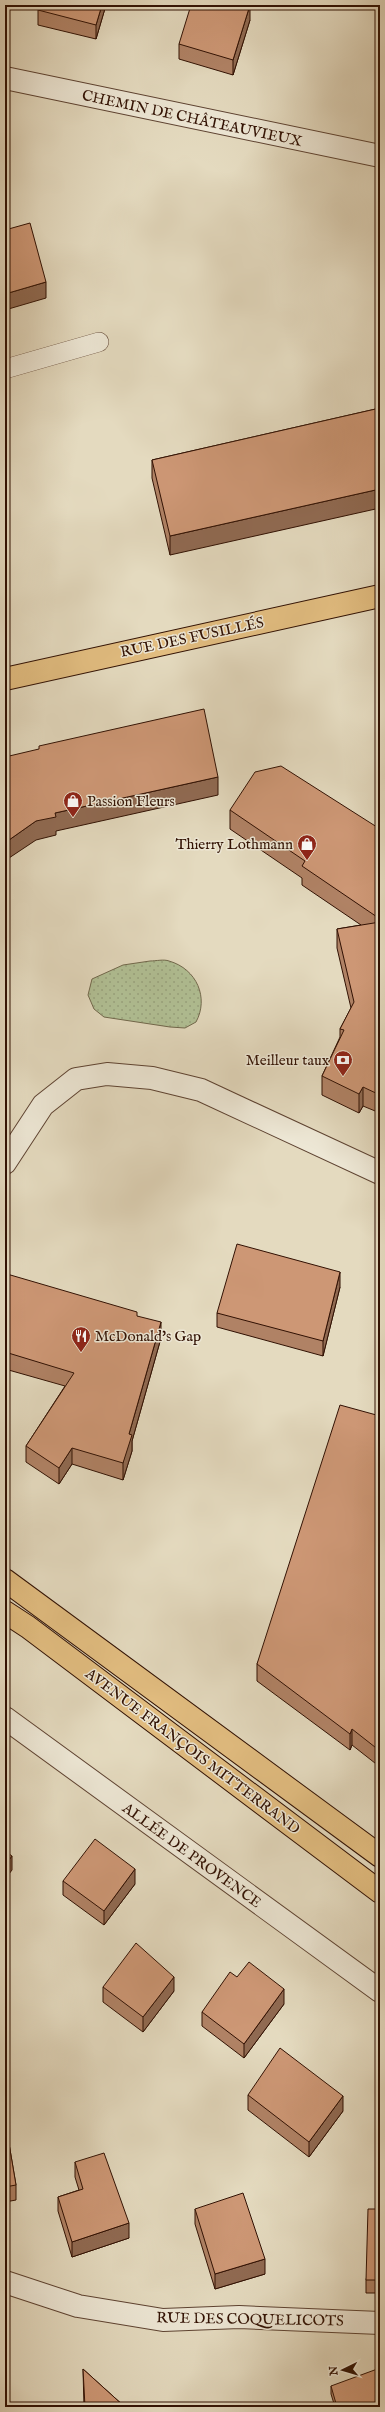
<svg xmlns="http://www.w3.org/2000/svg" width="385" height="2412" viewBox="0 0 385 2412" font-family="'IM FELL English',serif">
	<defs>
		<pattern id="grass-dots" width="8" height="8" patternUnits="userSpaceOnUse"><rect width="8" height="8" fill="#b1c095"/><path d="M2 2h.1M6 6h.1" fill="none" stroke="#99a47f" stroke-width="1.8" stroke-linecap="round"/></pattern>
	</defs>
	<rect width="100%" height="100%" fill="#e4dabf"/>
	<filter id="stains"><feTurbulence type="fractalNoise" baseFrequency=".005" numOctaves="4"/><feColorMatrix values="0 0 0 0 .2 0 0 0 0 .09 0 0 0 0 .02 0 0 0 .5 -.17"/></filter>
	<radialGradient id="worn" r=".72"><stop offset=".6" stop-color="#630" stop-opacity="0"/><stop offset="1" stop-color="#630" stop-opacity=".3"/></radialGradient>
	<path fill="url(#grass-dots)" stroke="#71684c" d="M150 961C156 961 164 959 169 961 197 969 209 998 196 1022L185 1028 170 1027 104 1017 94 1009 88 995 92 979 123 965Z"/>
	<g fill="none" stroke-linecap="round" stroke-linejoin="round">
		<g stroke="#5e4332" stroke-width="20">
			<polyline id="service" points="5,369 99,342"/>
		</g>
		<g stroke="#5e4332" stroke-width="24">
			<g id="minor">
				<polyline points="5,78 380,156"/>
				<polyline points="5,1718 380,1991"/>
				<polyline points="5,2282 78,2306 163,2320 239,2317 380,2323"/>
			</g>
		</g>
		<g stroke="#5e4332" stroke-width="24">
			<polyline id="tertiary" points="5,1163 43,1105 76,1079 107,1074 152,1078 201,1090 380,1173"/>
		</g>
		<g stroke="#311103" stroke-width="24">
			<g id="primary">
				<polyline points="5,679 380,596"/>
				<polyline points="5,1580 380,1856"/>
				<polyline points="5,1612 28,1627 380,1892"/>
			</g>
		</g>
		<use href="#service" stroke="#ede7d5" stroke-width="19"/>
		<use href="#minor" stroke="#ede7d5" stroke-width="22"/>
		<use href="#tertiary" stroke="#ede7d5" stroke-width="22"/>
		<use href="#primary" stroke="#e2bd80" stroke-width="22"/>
	</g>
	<g fill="#b08265" stroke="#311103">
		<polygon points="39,5 106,5 96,39 38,25 38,10"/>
		<polygon points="250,20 233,75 179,59 179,44"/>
		<polygon points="380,408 170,555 152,478 152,460"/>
		<polygon points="230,810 380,829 380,1113 363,1106 359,1113 322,1095 322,1076 340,1037 340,1029 351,1008 337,948 337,929 361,925 302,885 302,878 230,829"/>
		<polygon points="5,1281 137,1316 161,1338 132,1441 132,1451 123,1480 72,1464 59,1484 26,1462 26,1446 65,1386 5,1369"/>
		<polygon points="340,1287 323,1356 217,1327 217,1313"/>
		<polygon points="380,1416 380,1767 352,1745 350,1750 257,1681 257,1664"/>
		<polygon points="63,1881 135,1884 104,1925 63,1895"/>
		<polygon points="237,1977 284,2004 244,2058 202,2026 202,2012"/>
		<polygon points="103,1987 174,1991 143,2032 103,2002"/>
		<polygon points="248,2095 343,2111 309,2157 248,2110"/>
		<polygon points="5,2120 16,2185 16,2200 5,2202"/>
		<polygon points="75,2162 129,2238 72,2257 58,2211 58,2197 79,2190 75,2177"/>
		<polygon points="195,2209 265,2274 215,2289 195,2224"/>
		<polygon points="380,2209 380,2293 366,2293 366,2280"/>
		<polygon points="83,2369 125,2407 84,2407"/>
		<polygon points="331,2386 380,2407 335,2407 331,2394"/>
	</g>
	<g fill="#906a52" stroke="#311103">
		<polygon points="102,5 106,5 96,39 96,25"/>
		<polygon points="250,5 250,20 233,75 233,60"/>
		<polygon points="46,282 46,298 5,310 5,294"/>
		<polygon points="380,489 380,508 170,555 170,536"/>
		<polygon points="218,777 218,795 56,831 56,835 36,840 9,858 5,862 5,844 9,840 36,821 55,813"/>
		<polygon points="9,1066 9,1084 5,1092 5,1073"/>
		<polygon points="363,1087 363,1106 359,1113 359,1094"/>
		<polygon points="340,1272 340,1287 323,1356 323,1341"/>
		<polygon points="161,1322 161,1338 132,1441 132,1451 123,1480 123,1463 129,1434"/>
		<polygon points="72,1448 72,1464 59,1484 59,1468"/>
		<polygon points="352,1729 352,1745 350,1750 350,1734"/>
		<polygon points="12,1856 12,1870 5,1879 5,1865"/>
		<polygon points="135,1869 135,1884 104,1925 104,1911"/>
		<polygon points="174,1977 174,1991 143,2032 143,2017"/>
		<polygon points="284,1989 284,2004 244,2058 244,2044"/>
		<polygon points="343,2096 343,2111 309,2157 309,2142"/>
		<polygon points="129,2223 129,2238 72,2257 72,2242"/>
		<polygon points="265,2259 265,2274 215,2289 215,2274"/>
	</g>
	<g fill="#cd9775" stroke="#311103">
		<polygon points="39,5 102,5 96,25 38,10"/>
		<polygon points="191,5 250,5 233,60 179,44"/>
		<polygon points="30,223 46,282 5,294 5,230"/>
		<polygon points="380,408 380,489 170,536 152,460"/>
		<polygon points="204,709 218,777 55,813 56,817 36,821 9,840 5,844 5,757 39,749 39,746"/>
		<polygon points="281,766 380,829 380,919 302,866 305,861 230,810 255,772"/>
		<polygon points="380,922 380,1095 363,1087 359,1094 322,1076 344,1030 340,1029 354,1002 337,929"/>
		<polygon points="5,1064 9,1066 5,1073"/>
		<polygon points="237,1244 340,1272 323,1341 217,1313"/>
		<polygon points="7,1274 137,1312 137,1316 161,1322 129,1434 132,1435 123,1463 72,1448 59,1468 26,1446 74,1373 5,1352 5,1281"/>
		<polygon points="340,1405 380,1416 380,1751 352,1729 350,1734 257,1664"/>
		<polygon points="95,1839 135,1869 104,1911 63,1881"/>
		<polygon points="5,1851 12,1856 5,1865"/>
		<polygon points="136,1943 174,1977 143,2017 103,1987"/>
		<polygon points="249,1962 284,1989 244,2044 202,2012 230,1972 237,1977"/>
		<polygon points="280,2048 343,2096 309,2142 248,2095"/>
		<polygon points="5,2120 16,2185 5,2187"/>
		<polygon points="104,2153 129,2223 72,2242 58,2197 83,2189 75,2162"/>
		<polygon points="243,2193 265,2259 215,2274 195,2209"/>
		<polygon points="368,2209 380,2209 380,2280 366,2280"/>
		<polygon points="380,2368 380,2407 337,2407 331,2386"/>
		<polygon points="83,2369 125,2407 85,2407"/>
	</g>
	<defs>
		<g id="shop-pin" transform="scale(1)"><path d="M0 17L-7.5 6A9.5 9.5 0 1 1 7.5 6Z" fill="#8f2418" stroke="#ede7d5"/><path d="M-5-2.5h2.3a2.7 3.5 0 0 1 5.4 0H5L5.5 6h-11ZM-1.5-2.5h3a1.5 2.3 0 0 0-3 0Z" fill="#fff"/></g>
		<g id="bank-pin" transform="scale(1)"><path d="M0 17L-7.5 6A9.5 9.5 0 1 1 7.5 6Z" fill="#8f2418" stroke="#ede7d5"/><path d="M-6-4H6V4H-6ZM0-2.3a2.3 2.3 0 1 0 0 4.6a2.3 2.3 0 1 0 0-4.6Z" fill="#fff"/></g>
		<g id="restaurant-pin" transform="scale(1)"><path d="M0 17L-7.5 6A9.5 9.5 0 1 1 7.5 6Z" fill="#8f2418" stroke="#ede7d5"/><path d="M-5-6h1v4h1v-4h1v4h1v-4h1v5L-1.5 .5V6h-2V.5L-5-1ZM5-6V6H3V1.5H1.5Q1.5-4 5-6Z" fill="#fff"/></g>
	</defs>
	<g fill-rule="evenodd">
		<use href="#shop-pin" x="73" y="801"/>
		<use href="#shop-pin" x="307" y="844"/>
		<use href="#bank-pin" x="343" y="1060"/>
		<use href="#restaurant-pin" x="81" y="1336"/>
	</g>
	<g text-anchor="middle" stroke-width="3" stroke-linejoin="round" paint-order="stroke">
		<g font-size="15" fill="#311103" stroke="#ede7d5">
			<text transform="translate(192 118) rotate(12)" y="5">CHEMIN DE CHÂTEAUVIEUX</text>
			<text transform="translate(192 637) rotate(-12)" y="5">RUE DES FUSILLÉS</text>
			<text transform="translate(193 1751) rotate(37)" y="5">AVENUE FRANÇOIS MITTERRAND</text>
			<text transform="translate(192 1855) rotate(36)" y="5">ALLÉE DE PROVENCE</text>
			<text transform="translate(250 2319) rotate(1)" y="5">RUE DES COQUELICOTS</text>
		</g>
		<g font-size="15" fill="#311103" stroke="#ede7d5" text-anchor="start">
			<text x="87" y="806">Passion Fleurs</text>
			<text x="293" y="849" text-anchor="end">Thierry Lothmann</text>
			<text x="329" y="1065" text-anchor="end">Meilleur taux</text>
			<text x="95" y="1341">McDonald's Gap</text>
		</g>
	</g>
	<rect width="385" height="2412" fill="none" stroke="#e4dabf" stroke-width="20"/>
	<rect x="6" y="6" width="373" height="2400" fill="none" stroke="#311103" stroke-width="2"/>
	<rect x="10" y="10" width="365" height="2392" fill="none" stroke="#311103"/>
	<g transform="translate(343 2370) rotate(265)" stroke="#ede7d5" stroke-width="3" paint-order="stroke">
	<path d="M0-3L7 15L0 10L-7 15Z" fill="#311103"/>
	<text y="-6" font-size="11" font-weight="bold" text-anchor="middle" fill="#311103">N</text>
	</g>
	<rect width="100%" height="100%" filter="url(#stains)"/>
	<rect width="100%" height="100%" fill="url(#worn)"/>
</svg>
